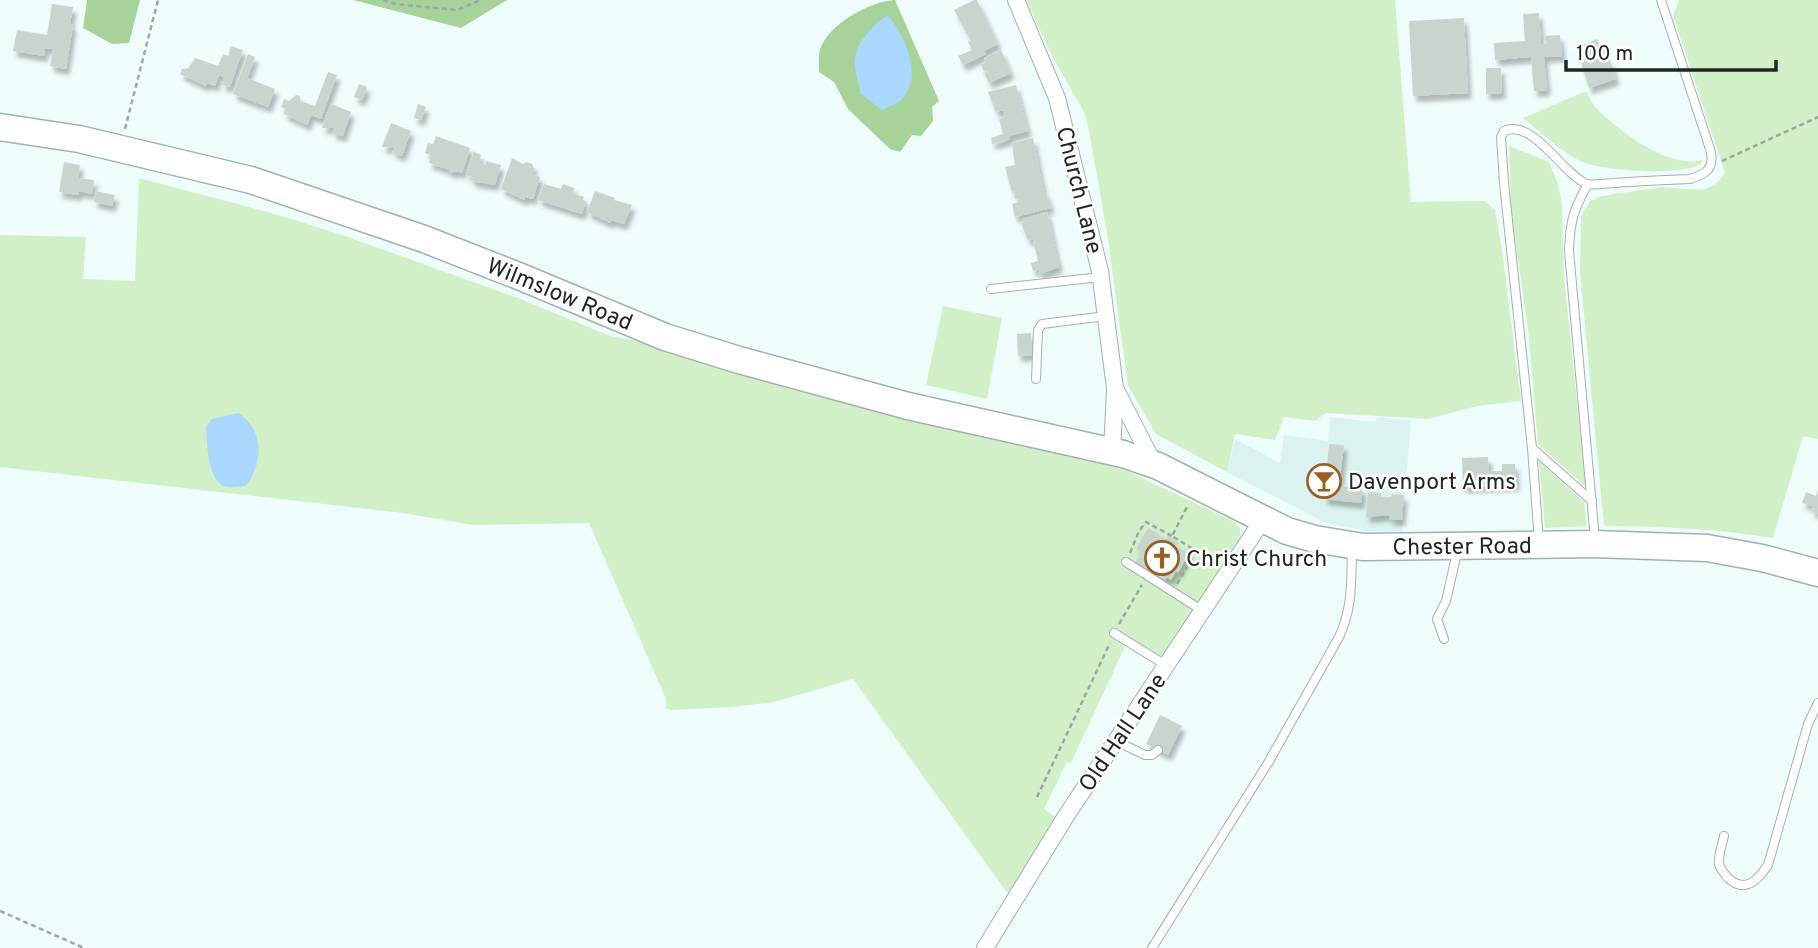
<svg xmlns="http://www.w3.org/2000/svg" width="1818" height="948" viewBox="0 0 1818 948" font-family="Overpass,sans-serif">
	<defs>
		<filter id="shadow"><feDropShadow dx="3.5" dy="6" stdDeviation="2" flood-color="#0004"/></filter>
	</defs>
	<rect width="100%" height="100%" fill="#eefcfb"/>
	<polygon fill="#daf3f1" points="1330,417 1376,422 1377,417 1411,420 1402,532 1367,531 1326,523 1227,472 1235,439 1280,463 1284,435 1328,441"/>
	<g fill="#d1f0c8" fill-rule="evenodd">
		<polygon points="1026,0 1395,0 1411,202 1485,201 1495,210 1502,250 1521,401 1477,406 1428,419 1326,413 1315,421 1284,417 1275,440 1235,434 1227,472 1156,434 1128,386 1107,232 1088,126 1085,114 1052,56"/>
		<path d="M1679 0H1818V439L1803 436 1773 538C1717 529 1662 526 1604 526L1580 273 1581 217 1590 201 1602 196 1661 187 1702 190 1715 185 1725 173 1673 16Z"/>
		<path d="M1586 91 1594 106 1600 112C1623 133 1669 169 1702 160V163C1683 177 1601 171 1580 161 1559 151 1541 132 1523 118Z"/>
		<polygon points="1509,146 1549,162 1558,184 1562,205 1564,277 1586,487 1538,444 1528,329 1511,212"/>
		<path d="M139 178 282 216 345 236 518 298 610 336 650 343 897 411 1103 463 1127 471 1233 521 1240 528 1241 541 1164 658 1129 638 1071 763 1067 762 1044 809 1055 817 1008 894 853 679 774 702 732 707 671 710 666 708V699L589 523 473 525 403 513 0 467V235L86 237 83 279 135 281ZM1148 529 1166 539 1168 536 1172 543 1189 553 1178 572 1176 571 1171 579 1167 577 1165 580 1136 563 1142 553 1136 549Z"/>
		<polygon points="943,306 1002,318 987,399 926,385"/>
		<polygon points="1539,461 1584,502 1587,526 1545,528"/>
	</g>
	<g fill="#a7d39b">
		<polygon points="87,0 140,0 129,43 112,44 83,28"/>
		<polygon points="353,0 507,0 461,28"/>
		<path d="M895 0 939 101 932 107 933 121 921 136 912 135 900 152 890 149 848 109 834 82 819 72C819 65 818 56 820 50 827 25 870 1 895 0Z"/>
	</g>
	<g fill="#a9d7fd">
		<path d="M888 16C905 34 924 78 902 99 897 104 888 107 882 110L861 94C855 70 849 54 867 34 875 25 877 21 888 16Z"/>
		<path d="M238 413C264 429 264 462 246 486 240 486 234 488 228 487 207 485 207 442 206 426L212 419Z"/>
	</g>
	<g fill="#c8d4ce" filter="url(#shadow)">
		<polygon points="974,0 977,0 998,44 984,51 986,54 963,65 958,56 972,50 968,42 971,41 954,10"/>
		<polygon points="52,4 73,7 70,24 73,25 66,69 50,66 53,49 45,48 44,56 13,51 17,30 47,35"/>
		<polygon points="1539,13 1541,44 1546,44 1545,36 1560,35 1562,56 1544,57 1547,90 1534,91 1531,57 1495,60 1494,43 1525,41 1523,14"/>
		<polygon points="1464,18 1468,93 1413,96 1409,21"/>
		<polygon points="1597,39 1607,62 1610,60 1616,79 1589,88 1578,53 1586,50 1584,44"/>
		<polygon points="231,46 243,50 230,87 222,85 224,77 219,75 215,86 207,83 206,86 180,74 182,69 188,68 195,58 218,66 223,54 228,56"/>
		<polygon points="1001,50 1011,73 989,83 985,74 990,70 984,72 981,65 986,62 984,58"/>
		<polygon points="248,54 255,57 247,78 275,89 268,107 233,94"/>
		<polygon points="1486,68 1501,68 1502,93 1486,94"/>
		<polygon points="328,72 337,75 321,119 311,115 307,125 284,114 286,109 281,107 284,99 289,101 296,95 300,96 300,101 315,106"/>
		<polygon points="359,84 367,87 362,100 354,97"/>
		<polygon points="1016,85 1028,131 1009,136 1010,139 992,144 991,138 1003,134 999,119 1005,117 1003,110 996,112 988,92"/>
		<polygon points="331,104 351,112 343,136 332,133 334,128 322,128"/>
		<polygon points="418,104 426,107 421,120 414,118"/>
		<polygon points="391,123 411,131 402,156 392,152 394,148 382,147"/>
		<polygon points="436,136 470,148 462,173 454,171 454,173 449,172 449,170 429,163 431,155 425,153 428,143 433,144"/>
		<polygon points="1033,138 1044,193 1046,192 1051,208 1015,217 1012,204 1023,201 1015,199 1015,191 1012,192 1005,167 1015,165 1012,143"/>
		<polygon points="474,152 481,155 479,163 485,165 486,161 501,165 495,185 471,181 473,177 466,175"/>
		<polygon points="512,158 523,164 526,162 532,164 534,169 532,174 540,177 533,199 525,197 524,200 501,189"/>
		<polygon points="64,162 80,165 78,178 94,180 92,194 79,191 78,195 59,192"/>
		<polygon points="544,184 561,189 563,184 574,188 573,194 584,197 583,200 586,201 582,214 538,200"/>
		<polygon points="96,191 115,195 112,206 94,202"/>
		<polygon points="595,191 615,198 614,200 632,205 624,224 611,220 610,223 587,212"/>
		<polygon points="1047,212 1059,267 1040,274 1039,269 1033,271 1031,263 1038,261 1033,239 1028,240 1021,223 1023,223 1022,219"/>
		<polygon points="1031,333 1032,355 1018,356 1017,334"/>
		<polygon points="1329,444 1344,445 1339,486 1362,489 1361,503 1324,499"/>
		<polygon points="1488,457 1489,471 1502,471 1502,464 1515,464 1516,485 1463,487 1462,458"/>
		<polygon points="1818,490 1818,514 1811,511 1813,506 1802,503 1806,492 1816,496"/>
		<polygon points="1368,492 1381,493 1381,497 1391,497 1392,494 1404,495 1402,520 1389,519 1390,515 1366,517"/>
		<polygon points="1148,528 1166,539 1168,535 1174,539 1172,543 1189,553 1178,573 1176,571 1171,580 1167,577 1165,580 1135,563 1142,553 1136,549"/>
		<polygon points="1160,715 1182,726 1168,755 1146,744"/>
	</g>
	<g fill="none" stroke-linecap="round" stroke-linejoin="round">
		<g stroke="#a2b0af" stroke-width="10">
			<g id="service">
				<path d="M1588 184C1573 210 1570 222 1569 251L1595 540"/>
				<polyline points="991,289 1101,277"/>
				<polyline points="1036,379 1038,330 1042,324 1106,316"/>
				<polyline points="1532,448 1539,542"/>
				<path d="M1592 501 1532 448 1504 183 1501 137 1504 131C1533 118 1563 175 1587 184 1594 186 1606 183 1614 183 1639 181 1664 180 1690 179 1705 174 1714 170 1711 152L1661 0"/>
				<polyline points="1126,562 1203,611"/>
				<polyline points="1114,633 1167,666"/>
				<polyline points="1444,639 1437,619 1446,601 1458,548"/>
				<polyline points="1116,741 1145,755 1152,755 1158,750"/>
				<path d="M1724 836C1722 845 1718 856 1719 864 1720 869 1725 874 1728 878 1745 894 1758 880 1768 865L1808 724 1818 703"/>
				<path d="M1152 948 1268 763 1339 637C1353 608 1351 580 1352 548"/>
			</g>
		</g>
		<g stroke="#a2b0af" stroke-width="18">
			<g id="minor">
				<polyline points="1016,0 1057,98 1100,271 1115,388 1112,452"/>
				<polyline points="1116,390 1154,464"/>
				<polyline points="985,948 1066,816 1258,527 1261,518"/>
			</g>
		</g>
		<g stroke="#a2b0af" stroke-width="29">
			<g id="primary">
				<path id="s1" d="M0 127 79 139 251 180 424 239 521 277 665 337 739 360 908 406 1123 454 1158 466 1261 518 1287 531 1315 539 1363 547 1595 544 1707 548 1762 558 1818 573"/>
			</g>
		</g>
		<g stroke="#9ca7a6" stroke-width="2.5" stroke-dasharray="5 3.5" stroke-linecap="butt">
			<polyline points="383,0 396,4 457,10 481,0"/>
			<polyline points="125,129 158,0"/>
			<polyline points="1722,161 1818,117"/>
			<polyline points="1130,553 1139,531 1146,522 1172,536 1171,537"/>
			<polyline points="1177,584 1196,551 1172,536 1188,505"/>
			<polyline points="1119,624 1142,585"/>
			<polyline points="1037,797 1110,643"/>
			<polyline points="0,911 84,948"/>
		</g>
		<use href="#service" stroke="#fff" stroke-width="8"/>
		<use href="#minor" stroke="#fff" stroke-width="16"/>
		<use href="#primary" stroke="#fff" stroke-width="26"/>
	</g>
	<defs>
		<g id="bar-ring" transform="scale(1.75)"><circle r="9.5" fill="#fff" stroke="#9a5d22" stroke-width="1.5"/><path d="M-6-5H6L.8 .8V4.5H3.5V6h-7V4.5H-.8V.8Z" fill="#9a5d22"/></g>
		<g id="church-ring" transform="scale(1.75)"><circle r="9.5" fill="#fff" stroke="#9a5d22" stroke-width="1.5"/><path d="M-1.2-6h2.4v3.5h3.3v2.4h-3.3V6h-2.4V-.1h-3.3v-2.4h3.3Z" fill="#9a5d22"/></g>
	</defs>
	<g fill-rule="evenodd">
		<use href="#bar-ring" x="1324" y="481"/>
		<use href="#church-ring" x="1162" y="558"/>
	</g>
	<g text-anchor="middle" stroke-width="5" stroke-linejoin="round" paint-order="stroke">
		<g font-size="23" fill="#202625" stroke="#fff">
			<text transform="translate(1080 190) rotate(76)" y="8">Church Lane</text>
			<text dy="8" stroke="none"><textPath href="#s1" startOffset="586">Wilmslow Road</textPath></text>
			<text dy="8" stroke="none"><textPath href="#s1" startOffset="1531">Chester Road</textPath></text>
			<text transform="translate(1122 732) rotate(-56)" y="8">Old Hall Lane</text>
		</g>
		<g font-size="23" fill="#202625" stroke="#fff" text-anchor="start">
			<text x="1348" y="489">Davenport Arms</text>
			<text x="1186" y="566">Christ Church</text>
		</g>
	</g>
	<path d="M1566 60v10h210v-10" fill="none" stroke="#202625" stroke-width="3.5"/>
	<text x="1576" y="60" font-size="21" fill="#202625" stroke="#ffffff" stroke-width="5" paint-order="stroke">100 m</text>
</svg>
